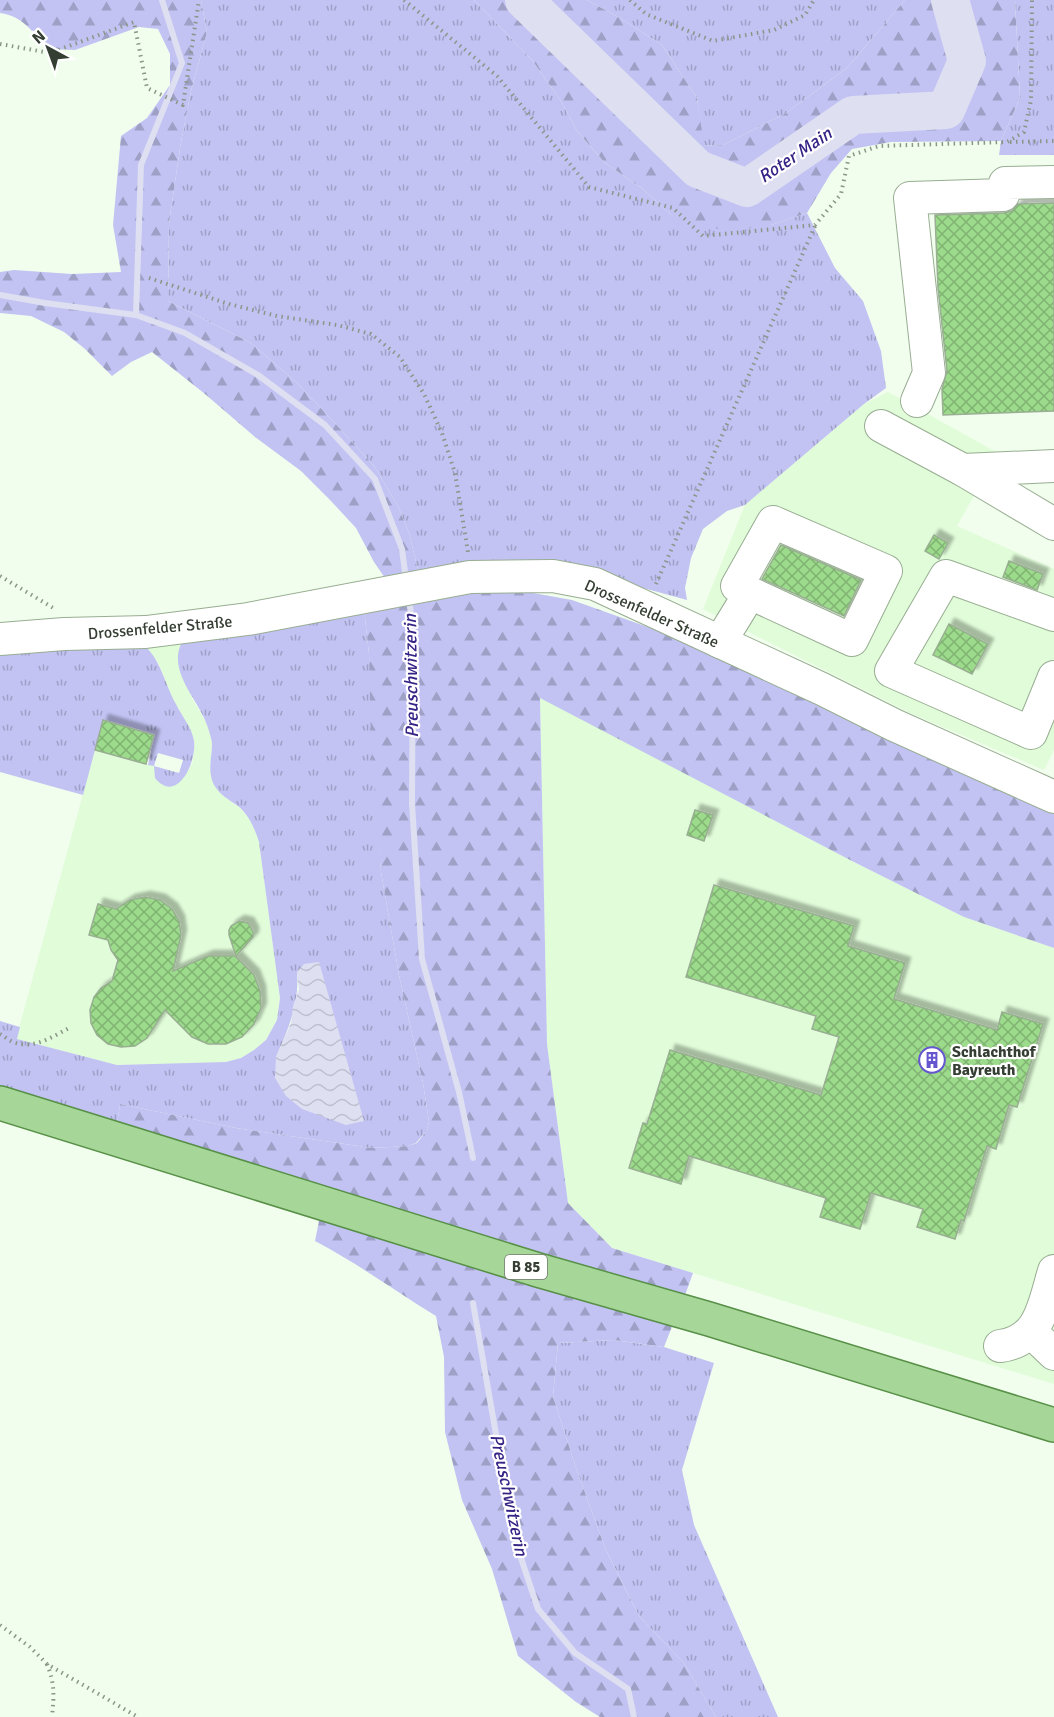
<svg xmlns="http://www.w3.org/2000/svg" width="1054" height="1717" viewBox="0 0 1054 1717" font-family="Signika,sans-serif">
	<defs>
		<pattern id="grass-tufts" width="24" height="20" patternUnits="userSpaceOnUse" patternTransform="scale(1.5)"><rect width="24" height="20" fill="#c2c3f3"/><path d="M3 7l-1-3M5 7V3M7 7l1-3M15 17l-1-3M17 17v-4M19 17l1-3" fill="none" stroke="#9ea0c5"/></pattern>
		<pattern id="forest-firs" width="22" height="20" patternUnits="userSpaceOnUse" patternTransform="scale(1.5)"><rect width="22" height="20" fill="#c2c3f3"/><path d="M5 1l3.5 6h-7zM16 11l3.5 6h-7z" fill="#9ea0c5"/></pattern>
		<pattern id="water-waves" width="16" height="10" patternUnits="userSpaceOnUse" patternTransform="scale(1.5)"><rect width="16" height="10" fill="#dedff1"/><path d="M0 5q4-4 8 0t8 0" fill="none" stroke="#bfc0cf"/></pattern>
		<pattern id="building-cross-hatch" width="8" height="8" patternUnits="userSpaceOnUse" patternTransform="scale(1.5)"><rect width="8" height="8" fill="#9cdb8b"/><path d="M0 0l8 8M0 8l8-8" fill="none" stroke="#80b372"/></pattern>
		<filter id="shadow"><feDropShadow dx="5.5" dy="-5.5" stdDeviation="1.5" flood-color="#0004"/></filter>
	</defs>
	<rect width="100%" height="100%" fill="#f1feed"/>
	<g fill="#e0fcd8" fill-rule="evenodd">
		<polygon points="888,392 998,453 957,526 1054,569 1054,750 1044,770 910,713 703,609 745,505 864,404"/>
		<path d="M182 644 191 697 206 722 210 733 212 743 210 773 226 798 240 808 251 821 259 842 280 998 277 1020 266 1040 254 1050 241 1058 223 1063 117 1065 16 1039 95 750 154 766 157 781 189 770 193 761 194 744 190 729 171 695 159 664 146 647ZM145 897 160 900 172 909 179 921 181 935 178 949 170 961 135 1046 121 1047 108 1044 97 1035 91 1023 90 1010 94 997 101 988 112 981 118 960 111 950 107 936 117 909 130 900ZM98 904V938L89 935ZM239 921 248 923 253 932 251 941 247 944 242 946 233 943 229 935 231 926ZM208 956 254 975 260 991 261 1008 254 1024 242 1037 208 1044 192 1037 180 1025 173 1009 179 975 192 963Z"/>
		<polygon points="540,697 852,861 964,917 1054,948 1054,1384 612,1248 568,1203 547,1044"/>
	</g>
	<g fill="url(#grass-tufts)" fill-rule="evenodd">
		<polygon points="201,0 474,0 532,60 561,101 577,131 605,163 643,189 671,215 771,225 807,213 835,268 863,301 881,351 886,388 864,404 745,505 727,511 703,529 691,558 685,588 687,600 592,574 419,574 409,533 398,506 374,466 333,421 297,383 251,343 168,301 169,223 181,142 191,91 207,32"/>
		<polygon points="587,0 905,0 847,68 786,113 723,145 703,146 697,98 662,45 620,18"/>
		<polygon points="1015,0 1054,0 1054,155 999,155 1001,141 1020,98"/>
		<path d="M364 609 369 654 381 872 399 975 423 1083 429 1122 427 1130 416 1143 408 1146 372 1148 236 1128 120 1104 117 1124 0 1090V1021L20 1027 17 1039 117 1065 226 1062 241 1058 254 1050 266 1040 277 1020 280 998 259 842C255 829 249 815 238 806 229 800 220 795 214 785 207 771 212 758 212 743 211 737 209 731 207 725 199 701 168 672 181 644L146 647C162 663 165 685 176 704 182 717 192 727 194 741 197 762 177 805 155 778L154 766 148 765 151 751 144 749 140 763 131 760 139 730 103 720 83 795 0 772V653ZM158 753 183 760 179 773 154 766ZM297 972 346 1125 276 1057C288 1030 300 1002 297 972Z"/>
		<polygon points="614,1340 664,1347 714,1363 682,1470 694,1525 778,1717 716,1717 684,1663 639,1616 605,1548 575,1465 553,1396 558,1343"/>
	</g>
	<g fill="url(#forest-firs)">
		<path d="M0 0H201L207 32 191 91 181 142 169 223 168 301 251 343 297 383 333 421 374 466 398 506 409 533 419 574 387 581 374 562 356 528 331 501 301 471 255 437 205 394 152 352 131 362 112 376 85 349 64 332 31 316 0 313V272L14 270 72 274 121 272 113 225 121 136 147 118 170 85V54L158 29 139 27 75 50 47 49C33 32 23 16 0 13Z"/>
		<polygon points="474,0 587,0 620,18 662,45 697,98 704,146 723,145 786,113 847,68 905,0 1015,0 1020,98 1001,141 891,142 852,149 831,173 807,213 771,225 731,231 698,225 671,215 643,189 605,163 577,131 561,101 532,60"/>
		<polygon points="500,587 572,600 687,641 1054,812 1054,948 964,917 852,861 540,698 547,1044 568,1203 612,1248 693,1273 684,1298 117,1124 120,1104 236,1128 372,1148 408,1146 417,1143 427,1130 429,1122 423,1083 399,975 381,872 371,745 369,654 364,609"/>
		<path d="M320 1216 673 1324 664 1347 614 1340 558 1343 553 1396 575 1465 605 1548 639 1616 684 1663 716 1717H600L576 1702 518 1656 492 1569 462 1500 445 1432 444 1357 436 1316C395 1291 357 1263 315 1241Z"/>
	</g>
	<polygon fill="url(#water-waves)" points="319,962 364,1121 346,1125 302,1109 286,1096 275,1078 276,1057 291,1023 293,1006 299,989 297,972 304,964"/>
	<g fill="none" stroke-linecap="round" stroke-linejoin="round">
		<g stroke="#dedff1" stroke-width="6">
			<polyline points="0,295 45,303 136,315 185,333 258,375 325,425 375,479 402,549 406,580"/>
			<polyline points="136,315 141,165 182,63 162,0"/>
			<polyline points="409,599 413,629 412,804 422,959 459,1092 473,1158"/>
			<polyline points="473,1303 514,1537 538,1609 575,1653 628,1689 634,1717"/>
		</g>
		<polyline stroke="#dedff1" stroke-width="38" points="524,0 698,169 747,188 853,115 946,110 967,61 950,0"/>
	</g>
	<g fill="url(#building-cross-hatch)" stroke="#99ae93" stroke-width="1.5" filter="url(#shadow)">
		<polygon points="1054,203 1054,411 943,415 942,389 947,371 938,288 935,215 1004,213 1012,211 1018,204"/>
		<polygon points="934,535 948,543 939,559 925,551"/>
		<polygon points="781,545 861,580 844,616 762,579"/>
		<polygon points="1009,561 1043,574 1037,590 1003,577"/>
		<polygon points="949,624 988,644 972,674 933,655"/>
		<polygon points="103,720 154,735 146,764 95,750"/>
		<polygon points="695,810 713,815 704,841 687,835"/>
		<polygon points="714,885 854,926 848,946 905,963 894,999 997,1030 1002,1012 1043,1024 1017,1107 1009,1105 996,1149 987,1146 964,1221 961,1220 955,1239 917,1227 923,1209 871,1193 860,1229 820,1217 826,1198 689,1156 681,1184 629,1168 643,1123 647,1124 670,1050 821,1095 839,1037 812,1029 816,1016 686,977"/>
		<polygon points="145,897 160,900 172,909 179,921 181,935 173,971 208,956 235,956 254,975 260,991 261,1008 254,1024 242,1037 226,1044 208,1044 192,1037 165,1010 147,1038 135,1046 121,1047 108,1044 97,1035 91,1023 90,1010 94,997 101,988 112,981 118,960 111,950 108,940 89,935 98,904 116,909 130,900"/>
		<polygon points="239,921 248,923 253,932 253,937 236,956 229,935 229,930 231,926"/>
	</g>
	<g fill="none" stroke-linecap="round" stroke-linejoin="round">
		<g stroke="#98ad92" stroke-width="34">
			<g id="minor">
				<polyline points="917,401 929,373 910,198 1003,195 1005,183 1054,182"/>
				<polyline points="881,426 963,470 1054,466"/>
				<polyline points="963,470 1054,524"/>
				<polyline points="1054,615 946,576 891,671 1031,733 1054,677"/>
				<polyline points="0,639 64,634 146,632 248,619 470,577 553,576 595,584 822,689 894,725 1054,797"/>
				<polyline points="720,642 750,593 852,640 886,571 773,522 737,586 750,593"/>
				<polyline points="1031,1332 1054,1354"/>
				<path d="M1000 1346C1041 1341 1044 1303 1054 1271"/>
			</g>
		</g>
		<g stroke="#589048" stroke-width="36">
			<polyline id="major" points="0,1103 538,1270 709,1319 1054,1425"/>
		</g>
		<g stroke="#8b9688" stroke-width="4" stroke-dasharray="1.5 4.5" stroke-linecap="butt">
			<polyline points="404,0 497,76 589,187 673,208 703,236 815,225 841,194 849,156 879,146 1007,142 1024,132 1031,100 1032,0"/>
			<polyline points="630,0 646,14 713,41 774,30 805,15 814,0"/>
			<polyline points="0,44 50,53 134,22 147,88 183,105 199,0"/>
			<polyline points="1010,142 1054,141"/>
			<polyline points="149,278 229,304 277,316 337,325 371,334 400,357 424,394 442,433 455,473 468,552"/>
			<polyline points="0,576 55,609"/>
			<polyline points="656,584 815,226"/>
			<path d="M0 1034C4 1036 8 1040 13 1042 33 1050 52 1037 69 1028"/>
			<polyline points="0,1625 30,1647 47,1664 138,1717"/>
			<path d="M47 1664C55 1684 54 1696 52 1717"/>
		</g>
		<use href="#minor" stroke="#fff" stroke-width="32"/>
		<use href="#major" stroke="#a6d798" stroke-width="33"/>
	</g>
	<defs>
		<g id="building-ring" transform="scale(1.35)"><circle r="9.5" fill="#fff" stroke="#6556d0" stroke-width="1.5"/><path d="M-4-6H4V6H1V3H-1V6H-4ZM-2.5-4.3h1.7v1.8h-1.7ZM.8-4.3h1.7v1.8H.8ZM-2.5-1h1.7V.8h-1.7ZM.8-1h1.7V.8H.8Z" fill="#6556d0"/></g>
	</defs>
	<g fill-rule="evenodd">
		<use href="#building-ring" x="932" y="1060"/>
	</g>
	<g text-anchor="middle" stroke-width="4.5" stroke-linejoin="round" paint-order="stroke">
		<rect fill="#fff" stroke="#727870" stroke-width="1.5" x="505" y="1255" width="42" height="24" rx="4.5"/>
		<g font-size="15" font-weight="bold" fill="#353e33">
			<text x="526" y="1272">B 85</text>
		</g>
		<g font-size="16" fill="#353e33" stroke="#fff">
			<text transform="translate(652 613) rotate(24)" y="6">Drossenfelder Straße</text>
			<text transform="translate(160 627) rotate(-5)" y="6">Drossenfelder Straße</text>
		</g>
		<g font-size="16" font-weight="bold" fill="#353e33" stroke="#fff" text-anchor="start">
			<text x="952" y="1057">Schlachthof<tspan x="952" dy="18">Bayreuth</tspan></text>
		</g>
		<g font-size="18" font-style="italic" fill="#362386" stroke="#fff">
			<text transform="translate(795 155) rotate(-34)" y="6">Roter Main</text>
			<text transform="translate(411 676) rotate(-91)" y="6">Preuschwitzerin</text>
			<text transform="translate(509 1495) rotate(78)" y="6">Preuschwitzerin</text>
		</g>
	</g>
	<g transform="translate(48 48) rotate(319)" stroke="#ffffff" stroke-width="4.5" paint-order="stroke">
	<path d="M0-4.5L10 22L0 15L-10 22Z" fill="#353e33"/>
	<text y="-9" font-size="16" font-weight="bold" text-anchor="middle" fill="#353e33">N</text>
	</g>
</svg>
